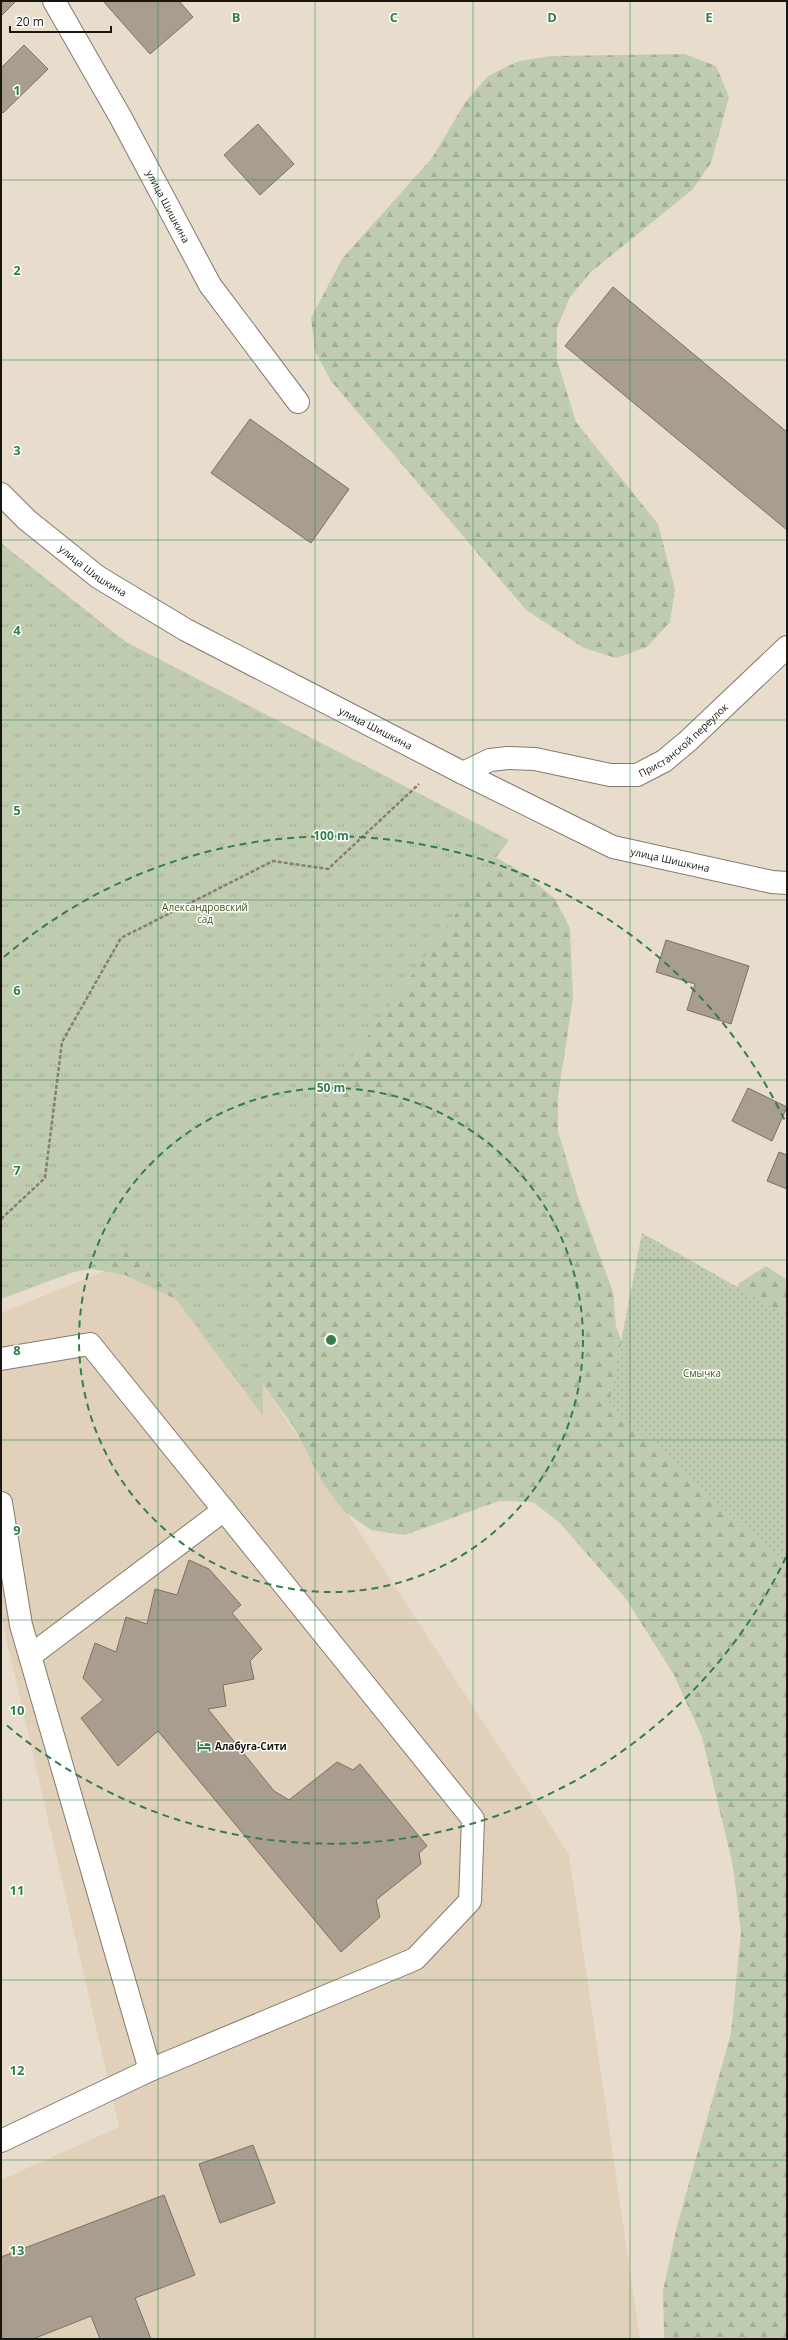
<svg xmlns="http://www.w3.org/2000/svg" width="788" height="2340" viewBox="0 0 788 2340" font-family="'Open Sans',sans-serif">
	<defs>
		<pattern id="forest-firs" width="22" height="20" patternUnits="userSpaceOnUse"><rect width="22" height="20" fill="#c0ccb0"/><path d="M5 1l3.5 6h-7zM16 11l3.5 6h-7z" fill="#a4ae96"/></pattern>
		<pattern id="park-tufts" width="24" height="20" patternUnits="userSpaceOnUse"><rect width="24" height="20" fill="#c0ccb0"/><path d="M3 7l-1-3M5 7V3M7 7l1-3M15 17l-1-3M17 17v-4M19 17l1-3" fill="none" stroke="#a4ae96"/></pattern>
		<pattern id="garden-dots" width="8" height="8" patternUnits="userSpaceOnUse"><rect width="8" height="8" fill="#c0ccb0"/><path d="M2 2h.1M6 6h.1" fill="none" stroke="#a4ae96" stroke-width="1.8" stroke-linecap="round"/></pattern>
	</defs>
	<rect width="100%" height="100%" fill="#e8ddcd"/>
	<polygon fill="#e1d1bb" points="172,1244 569,1854 640,2339 1,2339 1,2180 119,2127 1,1616 1,1313"/>
	<g fill="url(#forest-firs)">
		<polygon points="685,54 716,66 729,97 711,163 692,190 591,272 570,297 557,328 557,360 576,422 658,524 675,589 670,622 647,647 616,658 584,648 526,610 331,381 315,351 311,318 342,259 432,158 466,101 488,76 519,61 551,56"/>
		<polygon points="1,546 146,672 300,742 528,876 555,899 570,928 573,998 558,1097 558,1131 578,1197 613,1292 616,1326 627,1358 787,1534 787,2339 664,2339 663,2291 677,2226 731,2033 741,1932 733,1866 702,1737 674,1675 626,1599 560,1523 533,1502 499,1501 405,1535 371,1530 344,1511 324,1485 293,1426 235,1346 184,1303 125,1275 92,1269 27,1280"/>
		<polygon points="766,1266 787,1280 787,1444 739,1324 738,1284"/>
	</g>
	<polygon fill="url(#park-tufts)" points="1,543 126,642 509,840 260,1186 263,1416 138,1248 1,1299"/>
	<polygon fill="url(#garden-dots)" points="642,1233 787,1315 787,1567 609,1404"/>
	<g fill="#a89d8f" stroke="#7b7163">
		<polygon points="1,1 16,1 1,16"/>
		<polygon points="103,1 179,1 193,17 150,54"/>
		<polygon points="24,45 48,69 3,113 1,111 1,68"/>
		<polygon points="258,124 294,164 260,195 224,155"/>
		<polygon points="613,287 787,432 787,530 565,346"/>
		<polygon points="250,419 349,489 311,543 211,473"/>
		<polygon points="666,940 749,966 731,1024 687,1010 695,984 656,972"/>
		<polygon points="748,1088 787,1107 772,1141 732,1121"/>
		<polygon points="779,1152 787,1155 787,1189 767,1181"/>
		<polygon points="189,1560 209,1569 241,1605 232,1613 262,1649 250,1661 254,1679 223,1685 226,1706 208,1709 274,1791 289,1800 337,1762 353,1770 360,1764 427,1846 419,1853 421,1864 376,1900 380,1917 341,1952 158,1731 118,1766 81,1718 103,1700 83,1678 95,1643 116,1652 126,1617 147,1624 155,1589 177,1595"/>
		<polygon points="253,2145 275,2203 220,2223 199,2164"/>
		<polygon points="164,2195 195,2275 135,2298 151,2339 100,2339 91,2316 33,2339 1,2339 1,2257"/>
	</g>
	<g fill="none" stroke-linecap="round" stroke-linejoin="round">
		<g stroke="#847a6c" stroke-width="24">
			<g id="minor">
				<path id="s1" d="M54 1 121 118 210 285 298 402"/>
				<path id="s2" d="M1 494 27 520 98 577 186 630 463 773 613 847 772 882 787 883"/>
				<path id="s3" d="M463 773 490 760 508 758 535 759 610 775H637L664 761 688 741 787 647"/>
				<polyline points="1,1359 90,1344 473,1819 470,1901 415,1959 150,2070 1,2141"/>
				<polyline points="1,1503 21,1625 150,2070"/>
				<polyline points="30,1656 224,1510"/>
			</g>
		</g>
		<polyline stroke="#877f74" stroke-width="2.5" stroke-dasharray="4 2" stroke-linecap="butt" points="1,1219 45,1178 62,1042 121,938 273,861 328,869 419,784"/>
		<use href="#minor" stroke="#fff" stroke-width="22"/>
	</g>
	<path fill="none" stroke="#327f4d" stroke-width="1" stroke-opacity="0.55" d="M158 1V2339M315 1V2339M473 1V2339M630 1V2339M1 180H787M1 360H787M1 540H787M1 720H787M1 900H787M1 1080H787M1 1260H787M1 1440H787M1 1620H787M1 1800H787M1 1980H787M1 2160H787"/>
	<g fill="none" stroke="#327f4d" stroke-width="2" stroke-dasharray="7 5">
		<circle cx="331" cy="1340" r="252"/>
		<path d="M786 1557A504 504 0 0 1 4 1723M4 957A504 504 0 0 1 786 1123"/>
	</g>
	<defs>
		<g id="hotel-bare" transform="scale(1.08)"><path d="M-6-4.5h1.5V1H6V5H4.5V3h-9V5H-6ZM-4 0a1.8 1.8 0 1 1 3.6 0ZM.5 0V-2.5h3Q6-2.5 6 0Z" fill="#327f4d" stroke="#fff" stroke-width="2.5" paint-order="stroke"/></g>
	</defs>
	<g fill-rule="evenodd">
		<use href="#hotel-bare" x="204" y="1746"/>
	</g>
	<g text-anchor="middle" stroke-width="3" stroke-linejoin="round" paint-order="stroke">
		<g font-size="10" fill="#19150f" stroke="#fff">
			<text dy="4" stroke="none"><textPath href="#s1" startOffset="235">улица Шишкина</textPath></text>
			<text dy="4" stroke="none"><textPath href="#s2" startOffset="120">улица Шишкина</textPath></text>
			<text dy="4" stroke="none"><textPath href="#s2" startOffset="444">улица Шишкина</textPath></text>
			<text dy="4" stroke="none"><textPath href="#s3" startOffset="237">Пристанской переулок</textPath></text>
			<text dy="4" stroke="none"><textPath href="#s2" startOffset="768">улица Шишкина</textPath></text>
		</g>
		<g font-size="10" fill="#43571a" stroke="#fff">
			<text x="205" y="911">Александровский<tspan x="205" dy="12">сад</tspan></text>
			<text x="702" y="1377">Смычка</text>
		</g>
		<g font-size="10" font-weight="bold" fill="#19150f" stroke="#fff" text-anchor="start">
			<text x="215" y="1750">Алабуга-Сити</text>
		</g>
	</g>
	<g font-size="13" text-anchor="middle" font-weight="bold" fill="#327f4d" stroke="#fff" stroke-width="3" stroke-linejoin="round" paint-order="stroke">
		<text x="236" y="22">B</text>
		<text x="394" y="22">C</text>
		<text x="552" y="22">D</text>
		<text x="709" y="22">E</text>
		<text x="17" y="95">1</text>
		<text x="17" y="275">2</text>
		<text x="17" y="455">3</text>
		<text x="17" y="635">4</text>
		<text x="17" y="815">5</text>
		<text x="17" y="995">6</text>
		<text x="17" y="1175">7</text>
		<text x="17" y="1355">8</text>
		<text x="17" y="1535">9</text>
		<text x="17" y="1715">10</text>
		<text x="17" y="1895">11</text>
		<text x="17" y="2075">12</text>
		<text x="17" y="2255">13</text>
	</g>
	<circle cx="331" cy="1340" r="6" fill="#327f4d" stroke="#fff" stroke-width="2"/>
	<g font-size="12" text-anchor="middle" font-weight="bold" fill="#327f4d" stroke="#fff" stroke-width="3" stroke-linejoin="round" paint-order="stroke">
		<text x="331" y="840">100 m</text>
		<text x="331" y="1092">50 m</text>
	</g>
	<rect width="788" height="2340" fill="none" stroke="#19150f" stroke-width="4"/>
	<path d="M10 26v6h101v-6" fill="none" stroke="#19150f" stroke-width="2"/>
	<text x="16" y="26" font-size="12" fill="#19150f" stroke="#ffffff" stroke-width="3" paint-order="stroke">20 m</text>
</svg>
